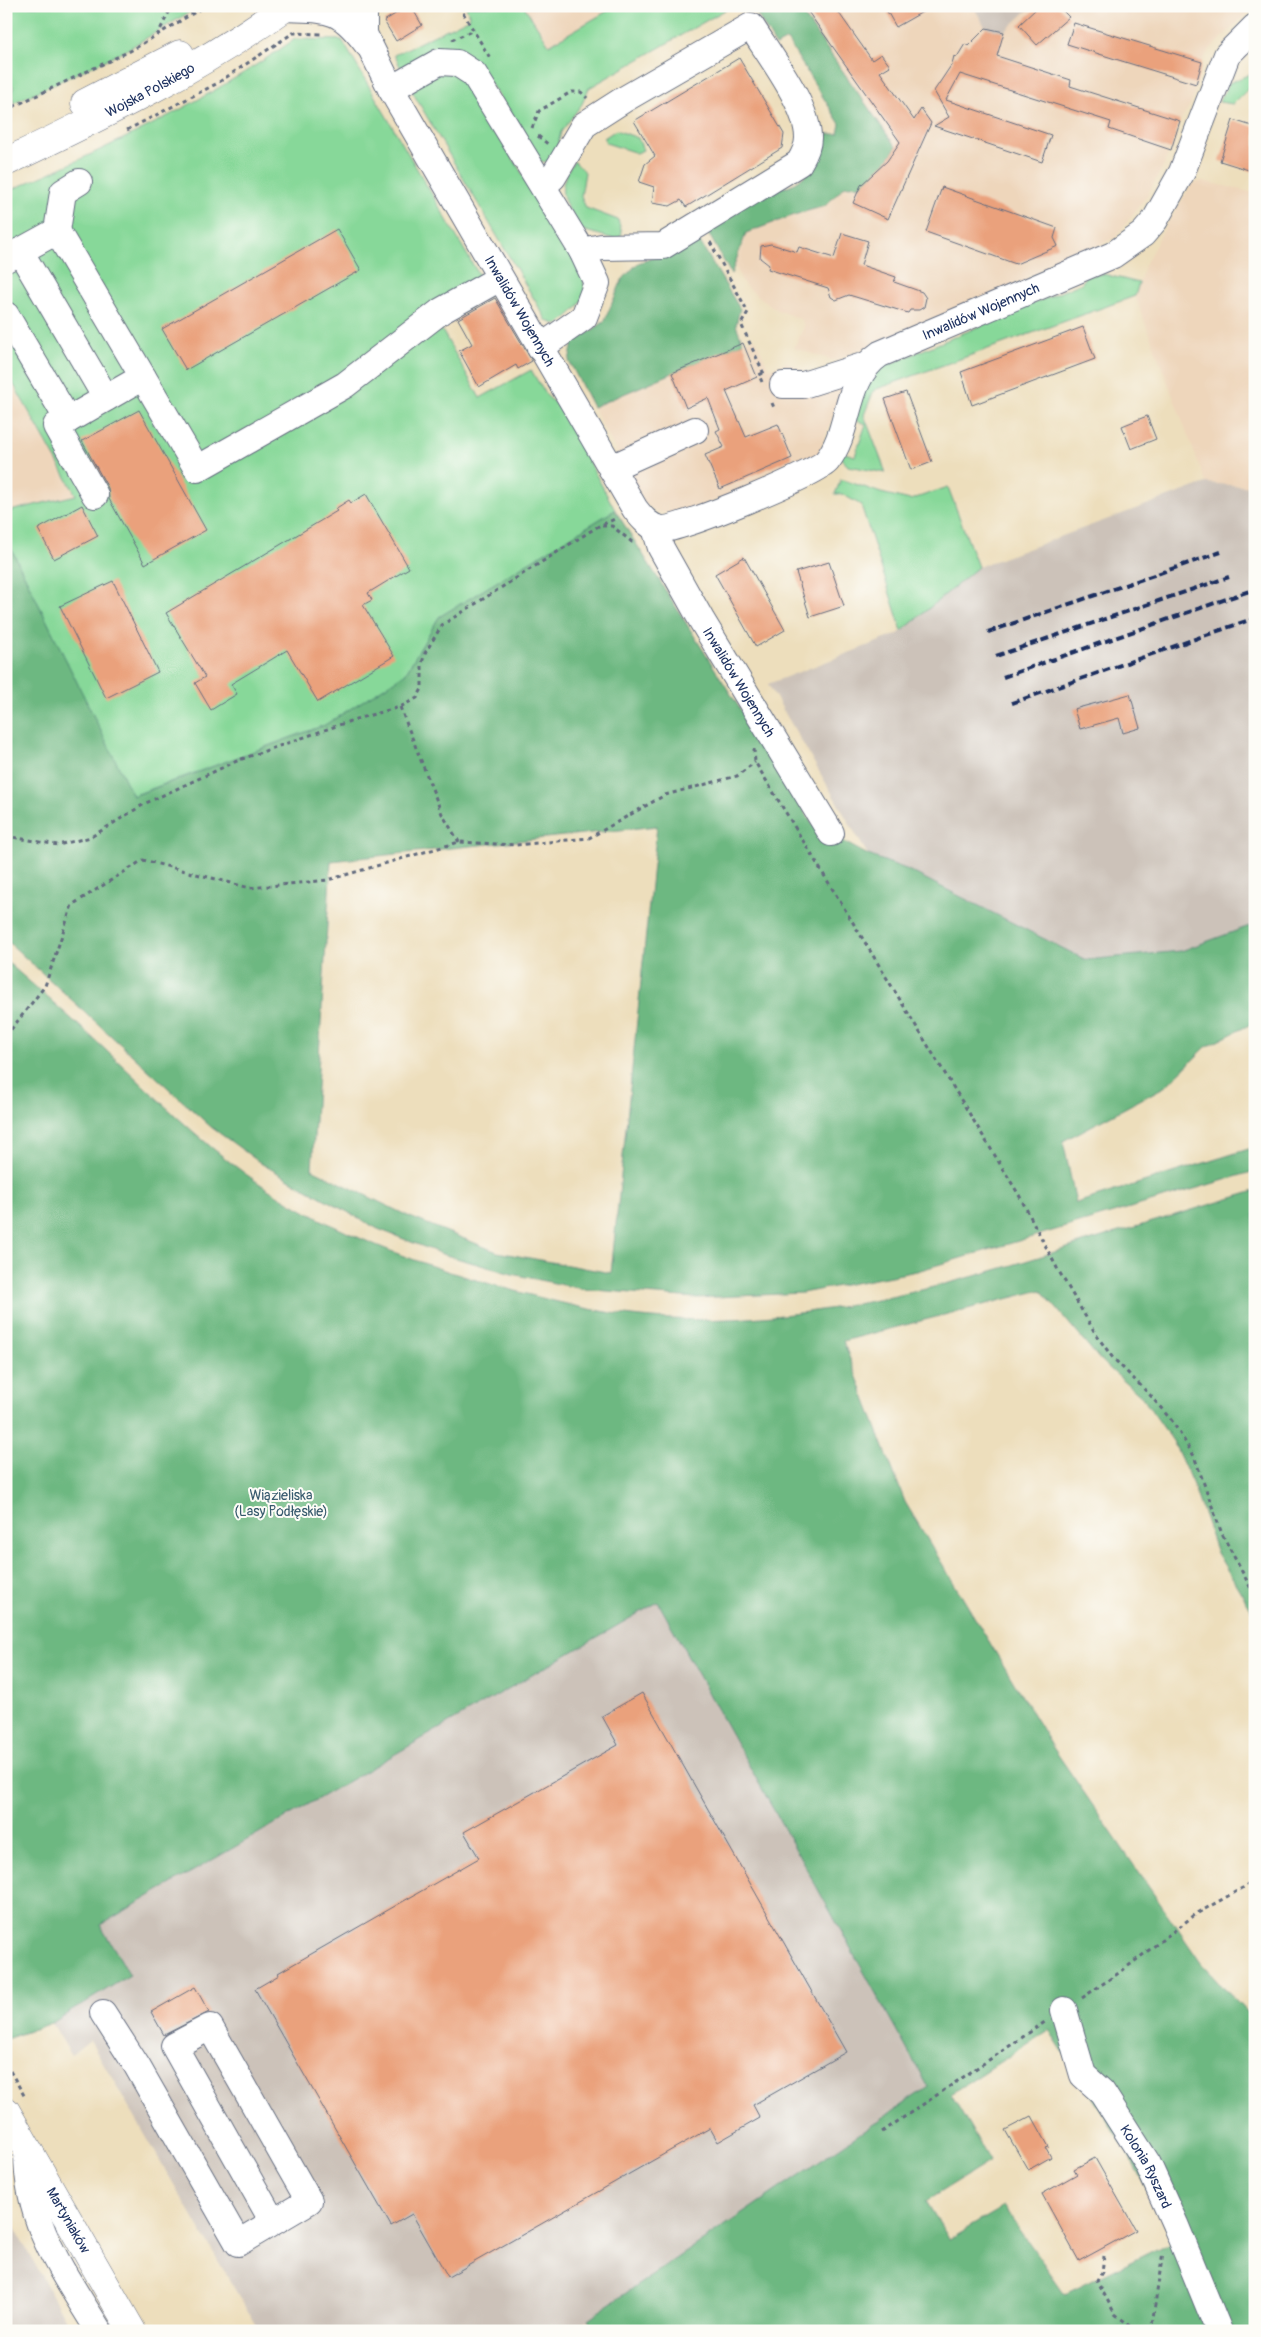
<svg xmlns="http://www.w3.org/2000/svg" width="1261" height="2337" viewBox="0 0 1261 2337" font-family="Pangolin,sans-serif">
	<rect width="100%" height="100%" fill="#fdfcf7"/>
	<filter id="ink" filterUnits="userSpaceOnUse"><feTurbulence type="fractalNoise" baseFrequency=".02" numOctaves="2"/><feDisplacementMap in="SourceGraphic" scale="10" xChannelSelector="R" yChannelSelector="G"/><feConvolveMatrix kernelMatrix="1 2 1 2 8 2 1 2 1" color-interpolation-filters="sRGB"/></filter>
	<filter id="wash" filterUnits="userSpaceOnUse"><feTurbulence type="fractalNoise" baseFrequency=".0096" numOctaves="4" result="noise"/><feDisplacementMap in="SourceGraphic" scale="20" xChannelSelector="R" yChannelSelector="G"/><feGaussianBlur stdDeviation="1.12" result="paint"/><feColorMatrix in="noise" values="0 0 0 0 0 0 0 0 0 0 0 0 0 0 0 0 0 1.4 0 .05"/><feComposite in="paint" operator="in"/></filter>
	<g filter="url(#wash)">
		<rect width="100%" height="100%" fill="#eddebc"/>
		<g fill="#eed6bb">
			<polygon points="524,6 616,6 548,46"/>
			<polygon points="797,6 973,6 986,28 1004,32 1032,6 1255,6 1210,49 1202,62 1192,102 1180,121 1164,165 1148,194 1115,238 1027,277 1028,280 835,361 794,348 804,327 802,320 777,310 744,285 719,232 825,206 845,186 896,148"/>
			<polygon points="1202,181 1255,193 1255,487 1206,483 1135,296 1145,265 1163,231 1192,184"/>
			<polygon points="755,338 769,369 787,362 803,370 815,396 846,384 817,457 681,515 657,512 646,505 637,492 593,407"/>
			<polygon points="6,374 76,495 6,512"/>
			<polygon points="588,2319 594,2331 572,2331"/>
		</g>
		<g fill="#ccc2b9">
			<polygon points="973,6 1032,6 1004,32 986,28"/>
			<polygon points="1206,483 1255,487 1255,924 1181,951 1086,960 906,869 868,855 768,684 898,634 978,567"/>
			<polygon points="658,1602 928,2087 571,2331 259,2331 90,2040 71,2055 52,2023 130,1975 99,1925"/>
			<polygon points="6,2212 72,2331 6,2331"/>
		</g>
		<g fill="#87d899" stroke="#51847c">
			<polygon points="6,6 200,6 123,52 13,103 13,86 6,75"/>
			<polygon points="466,6 524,6 549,45 616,6 732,6 589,88 582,104 561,132 555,156 546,162 539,161 486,76 426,55 401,68 394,55 470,18"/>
			<path d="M295 39 342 40 490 294 439 325 480 398 531 370 546 395 560 408 615 510 439 617 405 674 325 725 132 796 6 538V512L76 495 6 371V192C107 149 205 102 295 39Z"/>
			<path d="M437 72 461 73 582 272C589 302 579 306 558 325L547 321 413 93V86Z"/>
			<polygon points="1255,72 1255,82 1233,104 1219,102 1229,83"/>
			<polygon points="616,130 638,138 643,150 637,153 606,143 604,138"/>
			<path d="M574 161 585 172 581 196 586 208 618 220 622 233 618 240 582 230C564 202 553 192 574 161Z"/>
			<polygon points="1103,274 1139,283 1135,296 874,390 864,415 886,473 848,466 840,457 841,452 855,456 866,424 853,419 866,381 883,361 890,364 1082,283 1085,276"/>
			<polygon points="841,479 881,493 910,500 948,487 978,567 902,631 861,505 842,494 835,494"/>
		</g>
		<g fill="#6db881" stroke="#447470" fill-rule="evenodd">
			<polygon points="752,6 797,6 896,147 887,161 861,185 845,186 825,206 800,213 746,233 731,274 705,227 772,187 788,187 802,178 817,164 826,134 838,134 840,124 787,40 776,46"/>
			<polygon points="697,237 740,309 736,325 743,343 593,407 569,361 573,343 604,322 622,280 638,263 665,254"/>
			<path d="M615 510 813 825 868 855 906 869 1086 960 1181 951 1255 924V1022L1206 1047 1166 1086 1063 1141 1076 1203 1255 1147V1171L917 1271 802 1293 695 1298 582 1289 512 1274 442 1254 378 1229 262 1164 211 1127 6 940V538L133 796 325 725 405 674 439 617ZM657 826 611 1273 497 1252 410 1217 312 1169 331 861Z"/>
			<path d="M6 961C46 996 86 1031 124 1067 169 1110 214 1154 266 1188 336 1233 414 1263 494 1285 551 1301 611 1317 670 1319 815 1325 953 1285 1089 1241 1144 1224 1200 1208 1255 1191V1616L1217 1553 1193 1485 1173 1441 1142 1397 1101 1361 1041 1290 843 1341 905 1502 1052 1746 1201 1963 1255 2020V2331H595L588 2319 928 2087 658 1602 100 1925 130 1975 52 2023 6 2039ZM1049 2030 1119 2138 1175 2240 1065 2294 1004 2207 949 2239 926 2201 990 2161 951 2094Z"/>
		</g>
		<g id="blocks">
			<g fill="#eaa17c">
				<polygon points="408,6 411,6 422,25 396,41 384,21"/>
				<polygon points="804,6 834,6 872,60 881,54 890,66 880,72 914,120 921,109 931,123 888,219 853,203 861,185 887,161 900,142"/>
				<polygon points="884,6 933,6 896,27"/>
				<polygon points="1039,6 1058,6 1069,17 1037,45 1019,25"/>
				<polygon points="1074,23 1202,62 1196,84 1067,44"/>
				<polygon points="986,28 1004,32 997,56 1071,80 1070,86 1180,121 1171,150 1109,129 1111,122 960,74 946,100 1051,135 1042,162 934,126 949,117 934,91 952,64 954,56 957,57 965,44 968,46"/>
				<polygon points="739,58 784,134 782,148 686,207 681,200 670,206 652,203 654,187 639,182 645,164 655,156 634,121"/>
				<polygon points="1233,120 1255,127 1255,172 1220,161"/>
				<polygon points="942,187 1057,228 1054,238 1058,246 1016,264 926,232"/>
				<polygon points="337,229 361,270 186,370 162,329"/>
				<polygon points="842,233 868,241 861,265 896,277 894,282 922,292 926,298 924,307 919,310 910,310 908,313 849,295 836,300 831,297 828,288 768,269 769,265 760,258 761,246 771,244 797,252 799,247 834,258"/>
				<polygon points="495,298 532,361 518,369 516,365 479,387 459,351 472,344 458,319"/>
				<polygon points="1083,327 1095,359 972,405 961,372"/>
				<polygon points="743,343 757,377 726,391 746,437 778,424 792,458 720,489 705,455 724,447 716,431 720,429 708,398 686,408 672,373"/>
				<polygon points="906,392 932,462 911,470 885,399"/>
				<polygon points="139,410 206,530 145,564 109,499 108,488 82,441"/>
				<polygon points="1147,416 1156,439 1131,449 1122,426"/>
				<polygon points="366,494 409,568 368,593 372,600 363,605 394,656 318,702 287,650 231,684 237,694 211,710 195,683 205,677 166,613 337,511 335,509 349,500 351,503"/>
				<polygon points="82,505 98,536 54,559 38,529"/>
				<polygon points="744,557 785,630 756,647 715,574"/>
				<polygon points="829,562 844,606 810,617 796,572"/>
				<polygon points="113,581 158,672 106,698 60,606"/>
				<polygon points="1130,694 1140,728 1123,733 1119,718 1080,729 1074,709"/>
				<polygon points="642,1693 846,2052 753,2105 760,2118 718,2142 710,2128 448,2277 412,2214 391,2226 255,1989 279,1975 278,1973 479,1858 464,1832 618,1745 602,1716"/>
				<polygon points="195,1987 209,2012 164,2035 151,2012"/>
				<polygon points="1032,2116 1049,2147 1046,2148 1051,2157 1028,2170 1005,2130"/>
				<polygon points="1095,2158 1136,2230 1079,2261 1042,2194 1077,2174 1074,2169"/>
			</g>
		</g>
	</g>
	<g filter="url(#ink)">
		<use href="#blocks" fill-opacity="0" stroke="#646c7f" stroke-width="1"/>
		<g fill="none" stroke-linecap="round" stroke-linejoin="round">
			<g stroke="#646c7f" stroke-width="28">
				<g id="minor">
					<path id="s1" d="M364 6V34L391 89 635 509C642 518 650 528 662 529 680 530 816 474 827 461 852 430 843 379 880 354L1113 255 1143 234 1155 220 1182 172 1227 55 1255 27"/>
					<path d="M284 8C329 10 338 6 367 44"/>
					<polyline points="391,89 439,62 457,63 474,74 582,251 597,283 584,317 540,348"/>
					<path d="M543 186 553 177 584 125 623 100 751 26C769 55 808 105 808 138 808 147 804 155 799 163L663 246 602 247 582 251"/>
					<polyline points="57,231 63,192 79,182"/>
					<polyline points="20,251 106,398"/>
					<polyline points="6,259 57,231 143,377 68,420"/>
					<polyline points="6,315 68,420 56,426 95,495"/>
					<polyline points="143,377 197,469 345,385 441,311 500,278"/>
					<polyline points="783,385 803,385 866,365"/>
					<polyline points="611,468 695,430"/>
					<path id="s2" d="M655 528 661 548 702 621 831 833"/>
					<path id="s3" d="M1064 2010 1083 2075 1102 2092 1148 2164 1175 2224 1219 2331"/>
					<polyline points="103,2013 137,2066 238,2243 309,2201 210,2027 174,2046 273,2222"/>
					<path d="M27 2149C26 2224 62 2270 99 2331"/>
				</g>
			</g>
			<g stroke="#646c7f" stroke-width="29">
				<g id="major">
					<polyline points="85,103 180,54"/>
					<path id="s4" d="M6 162C106 114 196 71 287 6"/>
					<path id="s5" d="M6 2111 132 2331"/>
				</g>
			</g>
			<g stroke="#646c7f" stroke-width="3" stroke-dasharray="4 4" stroke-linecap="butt">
				<polyline points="459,6 490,58"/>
				<polyline points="157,36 172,6"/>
				<polyline points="452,40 474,30"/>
				<polyline points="6,110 132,50 205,6"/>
				<polyline points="532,128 539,111 571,92 581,92 587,98"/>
				<polyline points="127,130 216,84 293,33 321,34"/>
				<polyline points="538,136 549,145"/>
				<polyline points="710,242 748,312 741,324 764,374"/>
				<polyline points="762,382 759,375 763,373"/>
				<polyline points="772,403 775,410"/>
				<polyline points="602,526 612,526 632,542 635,542"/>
				<polyline points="400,707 442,814 459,842"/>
				<polyline points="754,749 755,762 1019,1195 1057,1268 1097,1336 1113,1358 1150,1395 1172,1421 1194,1456 1222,1534 1255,1596"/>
				<polyline points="6,836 58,845 91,837 146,803 239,760 356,719 400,707 417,698 422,689 422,663 425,653 442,625 597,527 617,518"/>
				<polyline points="6,1036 45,986 72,905 143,860 250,888 328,880 459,842 516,845 589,838 665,795 737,776 755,762"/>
				<polyline points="1082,1998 1123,1970 1196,1914 1255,1881"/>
				<polyline points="6,2064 25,2097"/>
				<polyline points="882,2132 1045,2022"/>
				<polyline points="1104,2256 1102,2272 1097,2281 1115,2314 1137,2331"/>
				<polyline points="1151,2331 1163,2252"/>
			</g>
			<use href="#minor" stroke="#fff" stroke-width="26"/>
			<use href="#major" stroke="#fff" stroke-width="28"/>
			<g stroke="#1b2f5e" stroke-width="4" stroke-dasharray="8 4" stroke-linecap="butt">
				<polyline points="988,632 1221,552"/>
				<polyline points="996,656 1229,577"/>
				<polyline points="1003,677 1255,589"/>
				<polyline points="1012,703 1255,618"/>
			</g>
		</g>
	</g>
	<g text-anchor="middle" stroke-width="4" stroke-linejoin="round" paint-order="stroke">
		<g font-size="14" fill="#1b2f5e" stroke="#fdfcf7">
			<text dy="5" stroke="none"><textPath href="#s4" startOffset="161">Wojska Polskiego</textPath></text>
			<text dy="5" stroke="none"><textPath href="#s1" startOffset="346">Inwalidów Wojennych</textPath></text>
			<text dy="5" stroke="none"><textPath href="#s1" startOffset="1020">Inwalidów Wojennych</textPath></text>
			<text dy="5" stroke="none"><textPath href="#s2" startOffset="176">Inwalidów Wojennych</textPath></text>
			<text dy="5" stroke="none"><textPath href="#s3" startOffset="180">Kolonia Ryszard</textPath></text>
			<text dy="5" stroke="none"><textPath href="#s5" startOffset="126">Martyniaków</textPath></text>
		</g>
		<g font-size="14" fill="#36596d" stroke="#fdfcf7">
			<text x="281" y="1500">Wiązieliska<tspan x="281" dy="16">(Lasy Podłęskie)</tspan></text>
		</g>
	</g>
	<rect width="1261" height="2337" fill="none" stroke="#fdfcf7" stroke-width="25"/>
</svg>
